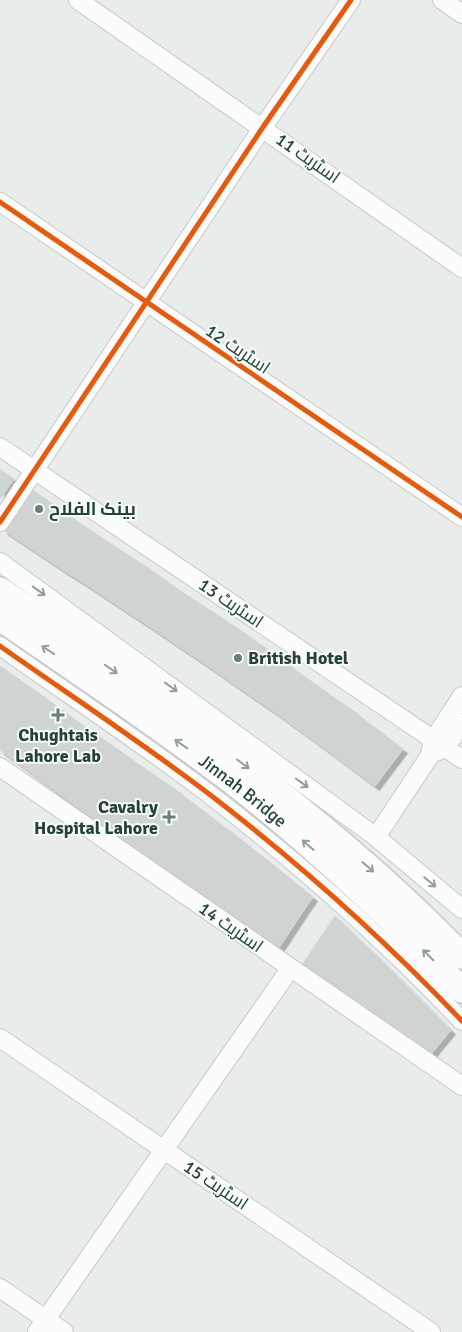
<svg xmlns="http://www.w3.org/2000/svg" width="462" height="1332" viewBox="0 0 462 1332" font-family="Signika,Cairo,sans-serif">
	<defs>
		<filter id="shadow"><feDropShadow dx="4.5" dy="4.5" stdDeviation="0" flood-color="#0004"/></filter>
	</defs>
	<rect width="100%" height="100%" fill="#e8edeb"/>
	<g fill="#cfd4d2" stroke="#d1d6d4" filter="url(#shadow)">
		<polygon points="0,469 14,479 0,499"/>
		<polygon points="31,489 90,530 63,570 3,530"/>
		<polygon points="90,530 111,544 84,583 63,570"/>
		<polygon points="111,544 150,569 123,609 84,583"/>
		<polygon points="150,569 176,588 149,626 123,609"/>
		<polygon points="176,588 237,628 211,668 149,626"/>
		<polygon points="237,628 267,649 238,687 211,668"/>
		<polygon points="267,649 301,674 276,713 238,687"/>
		<polygon points="0,666 37,692 23,711 0,695"/>
		<polygon points="301,674 352,710 324,748 276,713"/>
		<polygon points="37,692 73,718 60,737 23,711"/>
		<polygon points="0,695 124,782 97,821 0,750"/>
		<polygon points="352,710 403,749 375,786 324,748"/>
		<polygon points="73,718 88,729 75,747 60,737"/>
		<polygon points="88,729 113,746 99,765 75,747"/>
		<polygon points="113,746 137,763 124,782 99,765"/>
		<polygon points="137,763 172,787 133,846 97,821"/>
		<polygon points="172,787 230,831 212,856 152,815"/>
		<polygon points="152,815 212,856 192,889 133,846"/>
		<polygon points="230,831 271,863 234,920 192,889"/>
		<polygon points="271,863 313,897 304,910 261,879"/>
		<polygon points="261,879 304,910 277,951 234,920"/>
		<polygon points="335,916 383,962 357,1008 300,968"/>
		<polygon points="383,962 451,1030 427,1059 357,1008"/>
	</g>
	<g fill="none" stroke-linecap="round" stroke-linejoin="round">
		<g stroke="#c5cac8" stroke-width="20">
			<g id="minor">
				<polyline points="78,0 462,268"/>
				<polyline points="442,0 462,14"/>
				<polyline points="0,202 462,517"/>
				<polyline points="0,447 462,759"/>
				<polyline points="0,522 263,127 351,0"/>
				<polyline points="0,562 376,837 462,909"/>
				<path d="M0 646C71 696 144 744 213 797 301 865 385 940 462 1021"/>
				<polyline points="436,752 446,747 462,723"/>
				<polyline points="0,767 462,1086"/>
				<polyline points="376,837 429,757 434,739 462,696"/>
				<polyline points="0,1038 431,1332"/>
				<polyline points="0,1288 64,1332"/>
				<polyline points="37,1332 290,969"/>
			</g>
		</g>
		<g stroke="#c3cbc8" stroke-width="28">
			<g id="secondary">
				<path d="M0 590C44 619 86 651 130 682 247 765 362 852 462 956"/>
				<path id="s1" d="M0 618C83 675 167 731 247 793 323 854 394 921 462 990"/>
			</g>
		</g>
		<use href="#minor" stroke="#fcfcfc" stroke-width="18"/>
		<use href="#secondary" stroke="#fcfcfc" stroke-width="25"/>
		<g stroke="#f7fbf9" stroke-width="8">
			<g id="cycleway">
				<polyline points="0,202 462,517"/>
				<polyline points="0,522 263,127 351,0"/>
				<path d="M0 646C71 696 144 744 213 797 301 865 385 940 462 1021"/>
			</g>
		</g>
		<use href="#cycleway" stroke="#e8590c" stroke-width="5"/>
	</g>
	<defs><path id="oneway-shaft" d="M-6 0H5M1.5-3L5.5 0L1.5 3" fill="none" stroke-width="1.6" stroke-linecap="round" stroke-linejoin="round" transform="scale(1.25)"/></defs>
	<g stroke="#909f9b">
		<use href="#oneway-shaft" transform="translate(39 591) rotate(36)"/>
		<use href="#oneway-shaft" transform="translate(48 650) rotate(-146)"/>
		<use href="#oneway-shaft" transform="translate(111 669) rotate(35)"/>
		<use href="#oneway-shaft" transform="translate(171 687) rotate(36)"/>
		<use href="#oneway-shaft" transform="translate(181 744) rotate(-145)"/>
		<use href="#oneway-shaft" transform="translate(243 764) rotate(37)"/>
		<use href="#oneway-shaft" transform="translate(302 783) rotate(36)"/>
		<use href="#oneway-shaft" transform="translate(308 845) rotate(-139)"/>
		<use href="#oneway-shaft" transform="translate(368 867) rotate(41)"/>
		<use href="#oneway-shaft" transform="translate(430 882) rotate(40)"/>
		<use href="#oneway-shaft" transform="translate(428 955) rotate(-135)"/>
	</g>
	<g fill="#697e78" stroke="#f7fbf9" stroke-width="2">
		<circle cx="39" cy="509" r="5"/>
		<circle cx="238" cy="658" r="5"/>
		<path d="M55.5 707.5h5v5h5v5h-5v5h-5v-5h-5v-5h5z"/>
		<path d="M166.5 809.5h5v5h5v5h-5v5h-5v-5h-5v-5h5z"/>
	</g>
	<g text-anchor="middle" stroke-width="4" stroke-linejoin="round" paint-order="stroke">
		<g font-size="18" fill="#24423a" stroke="#f7fbf9">
			<text transform="translate(308 158) rotate(35)" y="6">اسٹریٹ 11</text>
			<text transform="translate(238 349) rotate(34)" y="6">اسٹریٹ 12</text>
			<text transform="translate(231 603) rotate(34)" y="6">اسٹریٹ 13</text>
			<text dy="6" stroke="none"><textPath href="#s1" startOffset="298">Jinnah Bridge</textPath></text>
			<text transform="translate(231 927) rotate(35)" y="6">اسٹریٹ 14</text>
			<text transform="translate(216 1185) rotate(34)" y="6">اسٹریٹ 15</text>
		</g>
		<g font-size="18" font-weight="bold" fill="#24423a" stroke="#f7fbf9" text-anchor="start">
			<text x="49" y="515">بینک الفلاح</text>
			<text x="248" y="664">British Hotel</text>
			<text x="58" y="741" text-anchor="middle">Chughtais<tspan x="58" dy="21">Lahore Lab</tspan></text>
			<text x="158" y="813" text-anchor="end">Cavalry<tspan x="158" dy="21">Hospital Lahore</tspan></text>
		</g>
	</g>
</svg>
